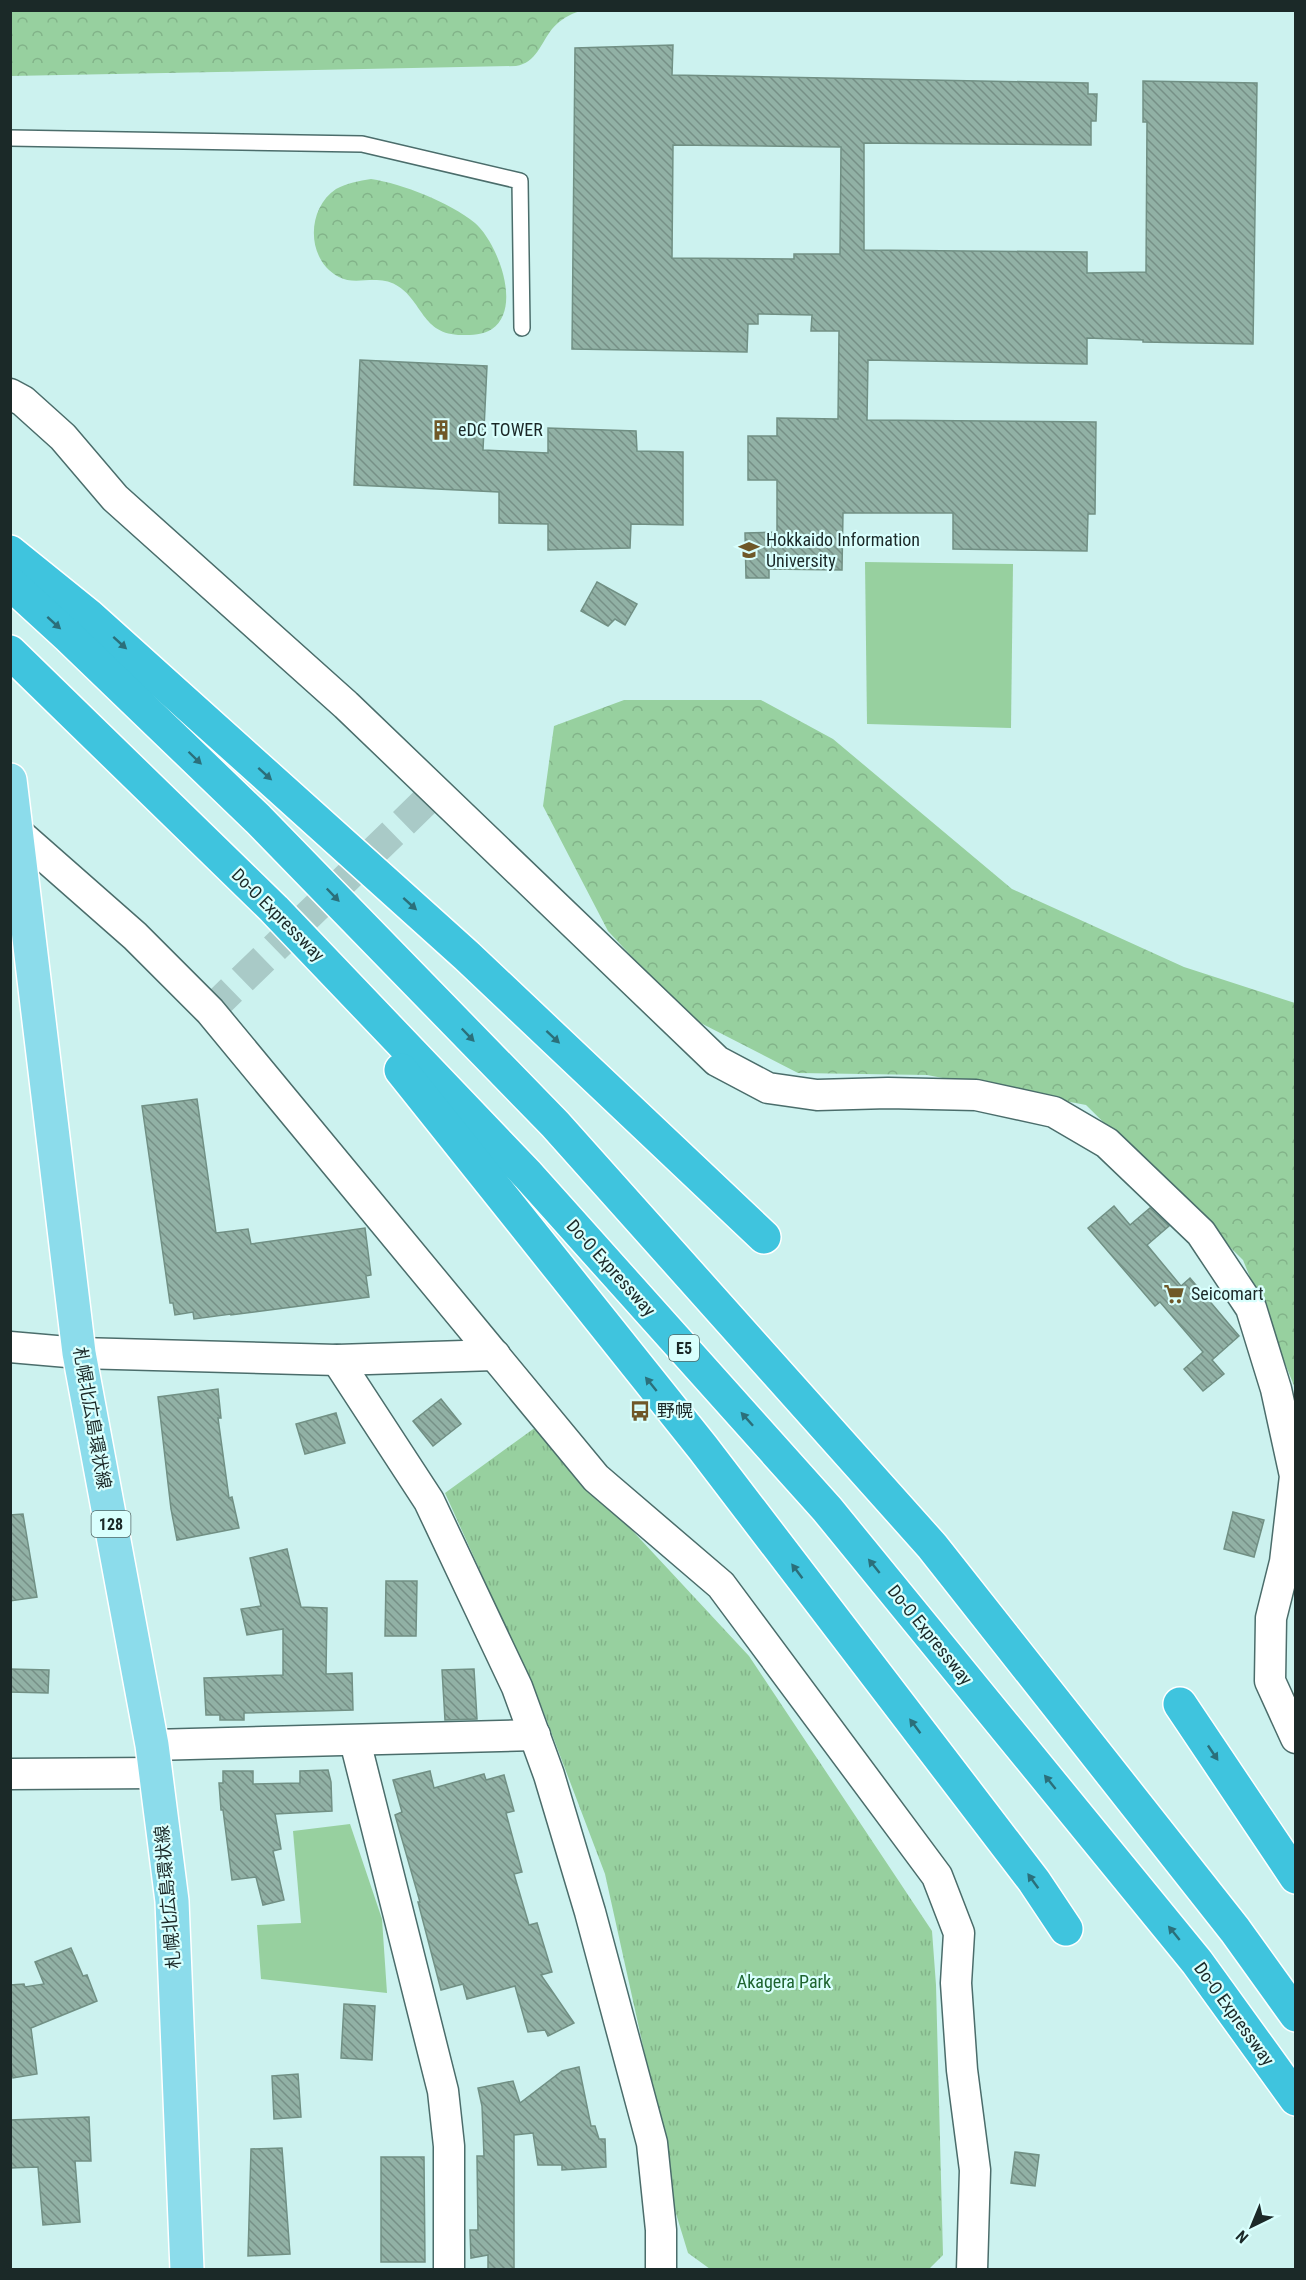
<svg xmlns="http://www.w3.org/2000/svg" width="1306" height="2280" viewBox="0 0 1306 2280" font-family="'Roboto Condensed','Noto Sans JP',sans-serif">
	<defs>
		<pattern id="forest-crowns" width="20" height="18" patternUnits="userSpaceOnUse" patternTransform="scale(1.5)"><rect width="20" height="18" fill="#97d09f"/><path d="M2 6a3 3 0 1 1 6 0M12 15a3 3 0 1 1 6 0" fill="none" stroke="#82b389"/></pattern>
		<pattern id="park-tufts" width="24" height="20" patternUnits="userSpaceOnUse" patternTransform="scale(1.5)"><rect width="24" height="20" fill="#97d09f"/><path d="M3 7l-1-3M5 7V3M7 7l1-3M15 17l-1-3M17 17v-4M19 17l1-3" fill="none" stroke="#82b389"/></pattern>
		<pattern id="building-back-hatch" width="6" height="6" patternUnits="userSpaceOnUse" patternTransform="scale(1.5)"><rect width="6" height="6" fill="#91b1a5"/><path d="M-1 5l2 2M0 0l6 6M5-1l2 2" fill="none" stroke="#769086"/></pattern>
	</defs>
	<rect width="100%" height="100%" fill="#ccf2ef"/>
	<g fill="url(#forest-crowns)">
		<path d="M10 11 11 10 581 11C569 14 560 20 552 29 541 43 536 63 516 66L11 76Z"/>
		<path d="M371 179C403 184 449 202 475 223 497 242 523 308 492 329 483 335 472 335 462 335 421 335 423 300 396 285 377 274 355 286 339 277 306 260 306 209 336 189 347 183 359 181 371 179Z"/>
		<polygon points="624,700 761,700 833,739 1012,889 1184,967 1295,1003 1295,1388 1243,1260 1086,1105 927,1075 798,1073 687,1016 608,931 543,806 554,726"/>
	</g>
	<polygon fill="url(#park-tufts)" points="536,1427 749,1656 932,1931 936,1985 943,2255 929,2269 710,2269 688,2253 670,2194 645,2055 605,1874 542,1708 445,1493"/>
	<g fill="#97d09f">
		<polygon points="865,562 1013,564 1011,728 867,724"/>
		<polygon points="350,1824 382,1919 387,1993 261,1979 257,1925 301,1923 293,1831"/>
	</g>
	<g fill="url(#building-back-hatch)" stroke="#719084" stroke-width="1.5" fill-rule="evenodd">
		<path d="M673 45 672 75 1088 83V94H1097L1096 121H1091V145L864 143V250L1087 252V273L1146 272 1147 122H1143V81L1257 83 1253 344 1143 342V340L1087 338V364L868 360 867 420 1096 422 1095 514H1088L1087 551 953 549V513H843L842 570 769 569V578H746L745 533 777 532V480H748V436H777V418L838 419 839 331H811L812 315 758 314V324H748L747 352 572 349 575 48ZM673 145 841 147 840 254H794V259L672 258Z"/>
		<polygon points="360,360 487,366 483,450 548,453 548,428 636,431 637,451 683,452 683,525 631,524 630,548 548,550 548,524 499,523 499,492 354,485"/>
		<polygon points="597,582 637,604 625,625 615,619 608,626 581,611"/>
		<polygon points="197,1099 216,1233 248,1229 251,1244 365,1228 371,1275 366,1276 369,1297 231,1315 231,1314 194,1319 193,1312 175,1315 173,1303 170,1303 142,1106"/>
		<polygon points="1114,1206 1130,1225 1150,1208 1169,1226 1147,1245 1181,1286 1190,1278 1239,1336 1212,1360 1224,1374 1203,1391 1184,1369 1203,1352 1160,1302 1155,1306 1088,1228"/>
		<polygon points="218,1389 221,1418 218,1418 229,1498 232,1497 239,1528 177,1540 171,1509 158,1397"/>
		<polygon points="441,1399 461,1424 433,1446 413,1421"/>
		<polygon points="336,1413 345,1443 305,1454 296,1424"/>
		<polygon points="1233,1512 1264,1520 1254,1557 1224,1549"/>
		<polygon points="23,1514 37,1597 10,1601 10,1515"/>
		<polygon points="287,1549 301,1607 327,1608 326,1674 352,1673 353,1710 244,1713 244,1720 220,1720 220,1715 206,1715 204,1678 283,1675 283,1629 247,1635 241,1609 261,1606 250,1558"/>
		<polygon points="386,1581 417,1581 416,1636 385,1636"/>
		<polygon points="10,1669 49,1670 48,1693 10,1692"/>
		<polygon points="474,1669 477,1719 445,1720 442,1670"/>
		<polygon points="328,1770 331,1782 332,1811 275,1814 281,1849 273,1851 284,1900 263,1905 256,1877 232,1880 223,1810 221,1810 219,1783 223,1783 223,1771 253,1771 253,1784 300,1783 300,1771"/>
		<polygon points="430,1771 434,1788 484,1774 486,1780 504,1775 514,1811 506,1813 522,1872 514,1874 529,1925 537,1923 552,1972 541,1975 574,2023 548,2036 545,2030 528,2032 515,1986 467,1999 463,1984 441,1990 418,1902 420,1902 395,1815 402,1812 393,1780"/>
		<polygon points="71,1948 83,1976 87,1975 97,2001 31,2028 37,2074 13,2078 10,2061 10,1985 24,1984 25,1987 44,1984 35,1962"/>
		<polygon points="344,2004 375,2006 372,2060 341,2058"/>
		<polygon points="579,2067 591,2126 595,2126 599,2139 605,2139 606,2167 562,2170 562,2165 538,2165 533,2133 514,2135 514,2270 488,2270 488,2255 471,2258 470,2230 478,2230 477,2156 484,2156 482,2106 478,2088 513,2081 520,2103 562,2071"/>
		<polygon points="298,2074 301,2117 274,2119 272,2076"/>
		<polygon points="89,2117 91,2161 75,2161 80,2222 43,2225 38,2167 10,2168 10,2120"/>
		<polygon points="282,2148 290,2254 248,2256 251,2149"/>
		<polygon points="1015,2152 1039,2155 1035,2186 1011,2183"/>
		<polygon points="381,2157 424,2157 425,2262 381,2262"/>
	</g>
	<g fill="none" stroke-linecap="round" stroke-linejoin="round">
		<polyline stroke="#a9cac7" stroke-width="30" stroke-dasharray="30 15" stroke-linecap="butt" points="210,1011 436,791"/>
		<g stroke="#4b6d6b" stroke-width="18">
			<polyline id="lane" points="10,138 362,144 520,181 522,328"/>
		</g>
		<g stroke="#4b6d6b" stroke-width="33">
			<g id="street">
				<polyline points="10,394 23,401 63,437 115,498 346,705 717,1061 768,1088 817,1095 888,1093 976,1095 1054,1112 1107,1143 1201,1233 1251,1308 1276,1389 1295,1476 1285,1562 1271,1618 1270,1681 1296,1738"/>
				<polyline points="10,826 135,936 210,1011 596,1478 721,1585 937,1876 959,1933 956,1983 962,2070 975,2170 972,2270"/>
				<polyline points="10,1347 79,1353 337,1360 495,1355"/>
				<polyline points="337,1360 429,1501 517,1687 549,1775 590,1912 652,2143 661,2230 661,2270"/>
				<polyline points="355,1741 443,2091 449,2146 449,2270"/>
				<polyline points="152,1745 535,1735"/>
				<polyline points="10,1774 156,1773"/>
			</g>
		</g>
		<g stroke="#fff" stroke-width="36">
			<polyline id="primary" points="10,780 79,1353 152,1745 172,1901 187,2270"/>
		</g>
		<g stroke="#fff" stroke-width="36">
			<g id="highway">
				<polyline points="10,552 88,615 467,956 764,1237"/>
				<polyline points="10,583 69,637 258,819 555,1124 932,1546 1235,1930 1296,2015"/>
				<polyline points="10,652 274,909 528,1175 827,1509 1197,1962 1296,2099"/>
				<polyline points="401,1070 703,1448 1034,1881 1066,1929"/>
				<polyline points="1180,1704 1296,1877"/>
			</g>
		</g>
		<use href="#lane" stroke="#fff" stroke-width="15"/>
		<use href="#street" stroke="#fff" stroke-width="30"/>
		<use href="#primary" stroke="#8cdceb" stroke-width="33"/>
		<use href="#highway" stroke="#3fc4de" stroke-width="33"/>
	</g>
	<defs><path id="oneway-solid" d="M-6-.8H1V-3.2L6.5 0L1 3.2V.8H-6Z" transform="scale(1.5)"/></defs>
	<g fill="#2b6f7a">
		<use href="#oneway-solid" transform="translate(54 623) rotate(42)"/>
		<use href="#oneway-solid" transform="translate(120 643) rotate(42)"/>
		<use href="#oneway-solid" transform="translate(195 758) rotate(44)"/>
		<use href="#oneway-solid" transform="translate(265 774) rotate(42)"/>
		<use href="#oneway-solid" transform="translate(333 895) rotate(46)"/>
		<use href="#oneway-solid" transform="translate(410 904) rotate(42)"/>
		<use href="#oneway-solid" transform="translate(468 1035) rotate(46)"/>
		<use href="#oneway-solid" transform="translate(553 1037) rotate(43)"/>
		<use href="#oneway-solid" transform="translate(651 1384) rotate(-129)"/>
		<use href="#oneway-solid" transform="translate(747 1419) rotate(-132)"/>
		<use href="#oneway-solid" transform="translate(874 1566) rotate(-129)"/>
		<use href="#oneway-solid" transform="translate(797 1571) rotate(-127)"/>
		<use href="#oneway-solid" transform="translate(915 1726) rotate(-127)"/>
		<use href="#oneway-solid" transform="translate(1213 1753) rotate(56)"/>
		<use href="#oneway-solid" transform="translate(1050 1782) rotate(-129)"/>
		<use href="#oneway-solid" transform="translate(1033 1881) rotate(-126)"/>
		<use href="#oneway-solid" transform="translate(1174 1933) rotate(-129)"/>
	</g>
	<defs>
		<g id="building-bare" transform="scale(1.62)"><path d="M-4-6H4V6H1V3H-1V6H-4ZM-2.5-4.3h1.7v1.8h-1.7ZM.8-4.3h1.7v1.8H.8ZM-2.5-1h1.7V.8h-1.7ZM.8-1h1.7V.8H.8Z" fill="#6f5828" stroke="#d9fffd" stroke-width="2.5" paint-order="stroke"/></g>
		<g id="university-bare" transform="scale(1.62)"><path d="M0-5L7-2L0 1L-7-2ZM-4 1L0 2.5L4 1V4Q0 6-4 4Z" fill="#6f5828" stroke="#d9fffd" stroke-width="2.5" paint-order="stroke"/></g>
		<g id="supermarket-bare" transform="scale(1.62)"><path d="M-6-5.5h2.5l.6 2H6L4.5 2H-2.5L-4.4-4H-6ZM-1.5 3.2a1.3 1.3 0 1 0 .1 0ZM3 3.2a1.3 1.3 0 1 0 .1 0Z" fill="#6f5828" stroke="#d9fffd" stroke-width="2.5" paint-order="stroke"/></g>
		<g id="bus-bare" transform="scale(1.62)"><path d="M-5-6H5V4H4V6H2V4H-2V6H-4V4H-5ZM-3.5-4V0h7V-4ZM-3.5 1.2v1.5H-2V1.2ZM2 1.2v1.5H3.5V1.2Z" fill="#6f5828" stroke="#d9fffd" stroke-width="2.5" paint-order="stroke"/></g>
	</defs>
	<g fill-rule="evenodd">
		<use href="#building-bare" x="441" y="430"/>
		<use href="#university-bare" x="749" y="550"/>
		<use href="#supermarket-bare" x="1174" y="1294"/>
		<use href="#bus-bare" x="640" y="1411"/>
	</g>
	<g text-anchor="middle" stroke-width="4.5" stroke-linejoin="round" paint-order="stroke">
		<g fill="#d9fffd" stroke="#546968" stroke-width="1.5">
			<rect x="669" y="1335" width="30" height="26" rx="4.5"/>
			<rect x="91.5" y="1511" width="39" height="26" rx="4.5"/>
		</g>
		<g font-size="16" font-weight="bold" fill="#1b2928">
			<text x="684" y="1354">E5</text>
			<text x="111" y="1530">128</text>
		</g>
		<g font-size="18" fill="#1b2928" stroke="#d9fffd" text-anchor="start">
			<text x="458" y="436">eDC TOWER</text>
			<text x="766" y="546">Hokkaido Information<tspan x="766" dy="21">University</tspan></text>
			<text x="1191" y="1300">Seicomart</text>
			<text x="657" y="1417">野幌</text>
		</g>
		<g font-size="18" fill="#1b2928" stroke="#d9fffd">
			<text transform="translate(278 915) rotate(45)" y="6">Do-O Expressway</text>
			<text transform="translate(611 1268) rotate(48)" y="6">Do-O Expressway</text>
			<text transform="translate(92 1418) rotate(80)" y="6">札幌北広島環状線</text>
			<text transform="translate(930 1635) rotate(51)" y="6">Do-O Expressway</text>
			<text transform="translate(168 1897) rotate(-95)" y="6">札幌北広島環状線</text>
			<text transform="translate(1234 2014) rotate(54)" y="6">Do-O Expressway</text>
		</g>
		<g font-size="18" fill="#1e6530" stroke="#d9fffd">
			<text x="784" y="1988">Akagera Park</text>
		</g>
	</g>
	<rect width="1306" height="2280" fill="none" stroke="#1b2928" stroke-width="24"/>
	<g transform="translate(1252 2226) rotate(223)" stroke="#d9fffd" stroke-width="4.5" paint-order="stroke">
	<path d="M0-4.5L10 22L0 15L-10 22Z" fill="#1b2928"/>
	<text y="-9" font-size="16" font-weight="bold" text-anchor="middle" fill="#1b2928">N</text>
	</g>
</svg>
